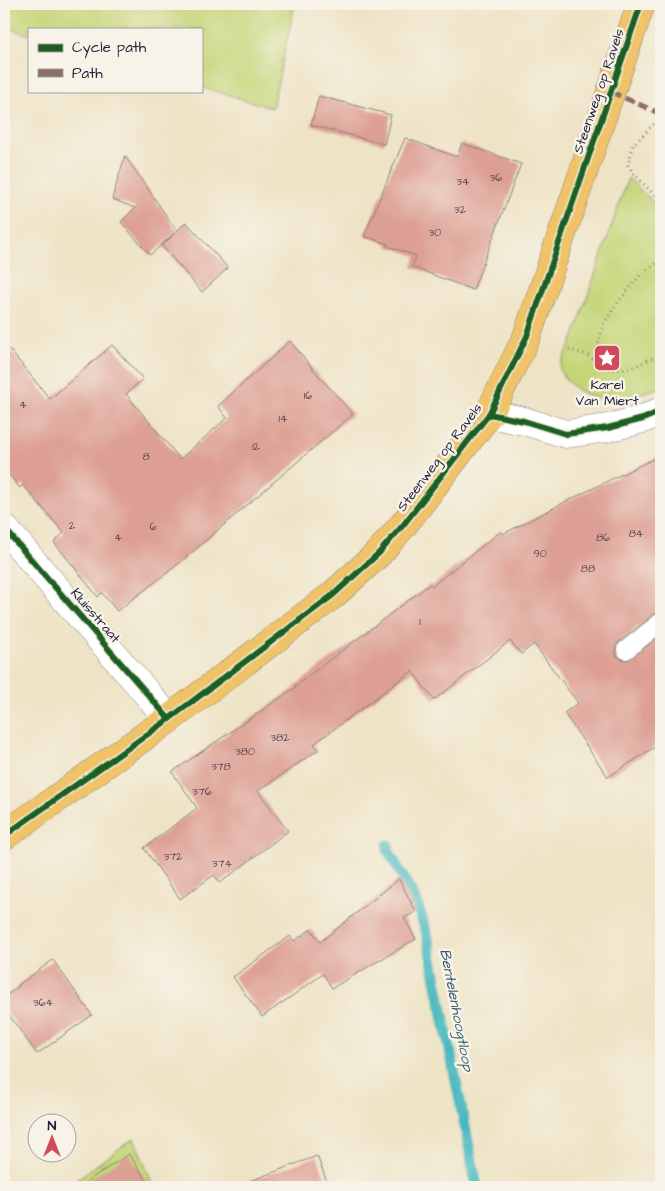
<svg xmlns="http://www.w3.org/2000/svg" width="665" height="1191" viewBox="0 0 665 1191" font-family="'Architects Daughter',sans-serif">
	<rect width="100%" height="100%" fill="#f7f3e8"/>
	<filter id="ink" filterUnits="userSpaceOnUse"><feTurbulence type="fractalNoise" baseFrequency=".02" numOctaves="2"/><feDisplacementMap in="SourceGraphic" scale="10" xChannelSelector="R" yChannelSelector="G"/><feConvolveMatrix kernelMatrix="1 2 1 2 8 2 1 2 1" color-interpolation-filters="sRGB"/></filter>
	<filter id="wash" filterUnits="userSpaceOnUse"><feTurbulence type="fractalNoise" baseFrequency=".0096" numOctaves="4" result="noise"/><feDisplacementMap in="SourceGraphic" scale="20" xChannelSelector="R" yChannelSelector="G"/><feGaussianBlur stdDeviation="1.12" result="paint"/><feColorMatrix in="noise" values="0 0 0 0 0 0 0 0 0 0 0 0 0 0 0 0 0 1.4 0 .05"/><feComposite in="paint" operator="in"/></filter>
	<g filter="url(#wash)">
		<rect width="100%" height="100%" fill="#eee3c5"/>
		<g fill="#c5d577" stroke="#747c59">
			<polygon points="4,4 295,4 272,108 201,87 201,29 29,29 29,35 4,27"/>
			<path d="M628 178 661 209V387C627 398 597 410 567 381 563 376 558 370 561 364 563 357 570 347 573 339Z"/>
			<polygon points="134,1138 154,1187 66,1187"/>
		</g>
		<g fill="none" stroke-linecap="round" stroke-linejoin="round">
			<polyline stroke="#4ab9c0" stroke-width="11" points="388,845 388,850 417,903 427,934 477,1187"/>
		</g>
		<g id="blocks">
			<g fill="#dd9f93">
				<polygon points="319,96 391,115 384,144 311,125"/>
				<polygon points="405,138 457,157 462,143 521,164 473,290 412,267 416,256 387,246 388,244 364,236"/>
				<polygon points="125,156 177,231 150,255 121,222 135,208 112,199"/>
				<polygon points="186,222 228,268 202,292 162,246"/>
				<polygon points="290,341 319,376 353,414 176,566 117,611 102,593 98,597 54,542 64,533 23,485 20,488 4,469 4,343 50,399 112,345 143,379 126,394 180,459 227,418 218,406"/>
				<polygon points="661,455 661,612 654,614 619,642 616,646 615,651 617,656 622,660 628,660 661,635 661,743 608,777 564,713 578,703 534,644 521,654 510,641 434,700 412,671 314,744 318,750 258,791 288,831 220,883 214,875 180,899 144,848 197,808 172,772 296,687 295,686 430,584 432,586 501,531 503,534 567,501"/>
				<polygon points="399,879 416,912 404,918 416,939 332,988 323,974 262,1017 233,977 290,936 294,941 311,929 320,942"/>
				<polygon points="53,960 92,1015 37,1054 4,1008 4,997 19,986 18,985"/>
				<polygon points="129,1154 151,1187 78,1187"/>
				<polygon points="317,1156 329,1187 242,1187 242,1184"/>
			</g>
		</g>
	</g>
	<g filter="url(#ink)">
		<use href="#blocks" fill-opacity="0" stroke="#888280" stroke-width="1"/>
		<g fill="none" stroke-linecap="round" stroke-linejoin="round">
			<g stroke="#888280" stroke-width="19">
				<polyline id="service" points="626,650 661,622"/>
			</g>
			<g stroke="#888280" stroke-width="29">
				<g id="minor">
					<polyline points="489,414 524,421 566,434 608,428 643,419 661,411"/>
					<polyline points="4,528 169,719"/>
				</g>
			</g>
			<g stroke="#888280" stroke-width="29">
				<polyline id="primary" points="4,836 169,719 333,595 379,553 404,524 489,414 527,336 641,4"/>
			</g>
			<g stroke="#888280" stroke-width="3" stroke-dasharray="1 4" stroke-linecap="butt">
				<polyline points="661,117 633,145 628,165 634,174 661,202"/>
				<polyline points="569,349 589,356 606,369 615,370 633,367 661,354"/>
				<polyline points="598,363 596,352 604,323 616,305 641,274 661,260"/>
			</g>
			<use href="#service" stroke="#fff" stroke-width="18"/>
			<use href="#minor" stroke="#fff" stroke-width="28"/>
			<use href="#primary" stroke="#f0c369" stroke-width="28"/>
			<polyline stroke="#8d6e63" stroke-width="5" stroke-dasharray="10 5" stroke-linecap="butt" points="611,92 661,114"/>
			<g stroke="#f7f3e8" stroke-width="9">
				<g id="cycleway">
					<polyline points="489,414 524,421 566,434 608,428 643,419 661,411"/>
					<polyline points="4,528 169,719"/>
					<polyline points="4,836 169,719 333,595 379,553 404,524 489,414 527,336 641,4"/>
				</g>
			</g>
			<use href="#cycleway" stroke="#1b5e20" stroke-width="6"/>
		</g>
	</g>
	<defs>
		<g id="sight-square" transform="scale(1.4375)"><rect x="-9" y="-9" width="18" height="18" rx="4" fill="#d1495b" stroke="#f7f3e8"/><path d="M0-6L1.8-2.2L6-1.7L2.9 1.2L3.7 5.4L0 3.3L-3.7 5.4L-2.9 1.2L-6-1.7L-1.8-2.2Z" fill="#fff"/></g>
	</defs>
	<g fill-rule="evenodd">
		<use href="#sight-square" x="607" y="358"/>
	</g>
	<g text-anchor="middle" stroke-width="5" stroke-linejoin="round" paint-order="stroke">
		<g font-size="11" fill="#514151">
			<text x="496" y="181">36</text>
			<text x="463" y="185">34</text>
			<text x="460" y="213">32</text>
			<text x="435" y="236">30</text>
			<text x="308" y="399">16</text>
			<text x="23" y="408">4</text>
			<text x="283" y="422">14</text>
			<text x="256" y="450">12</text>
			<text x="146" y="460">8</text>
			<text x="72" y="529">2</text>
			<text x="153" y="530">6</text>
			<text x="636" y="537">84</text>
			<text x="118" y="541">4</text>
			<text x="603" y="541">86</text>
			<text x="540" y="557">90</text>
			<text x="588" y="572">88</text>
			<text x="420" y="625">1</text>
			<text x="280" y="741">382</text>
			<text x="245" y="755">380</text>
			<text x="221" y="770">378</text>
			<text x="202" y="795">376</text>
			<text x="173" y="860">372</text>
			<text x="222" y="867">374</text>
			<text x="43" y="1006">364</text>
		</g>
		<g font-size="14" fill="#22223b" stroke="#f7f3e8">
			<text transform="translate(598 91) rotate(-71)" y="5">Steenweg op Ravels</text>
			<text transform="translate(439 457) rotate(-53)" y="5">Steenweg op Ravels</text>
			<text transform="translate(96 615) rotate(49)" y="5">Kluisstraat</text>
		</g>
		<g font-size="14" fill="#22223b" stroke="#f7f3e8">
			<text x="607" y="389">Karel<tspan x="607" dy="16">Van Miert</tspan></text>
		</g>
		<g font-size="15" font-style="italic" fill="#30576a" stroke="#f7f3e8">
			<text transform="translate(457 1010) rotate(79)" y="5">Bentelenhoogtloop</text>
		</g>
	</g>
	<rect width="665" height="1191" fill="none" stroke="#f7f3e8" stroke-width="20"/>
	<rect x="28" y="28" width="175" height="65" fill="#f7f3e8" stroke="#a29fa3"/>
	<rect x="38" y="44" width="25" height="8" fill="#1b5e20" stroke="#a29fa3"/>
	<text x="72" y="52" font-size="15" fill="#22223b">Cycle path</text>
	<rect x="38" y="69" width="25" height="8" fill="#8d6e63" stroke="#a29fa3"/>
	<text x="72" y="78" font-size="15" fill="#22223b">Path</text>
	<g transform="translate(52 1138)"><circle r="24" fill="#f7f3e8" stroke="#a29fa3"/>
	<path d="M0-4L9 19L0 12L-9 19Z" fill="#d1495b"/>
	<text y="-8" font-size="14" font-weight="bold" text-anchor="middle" fill="#22223b">N</text>
	</g>
</svg>
